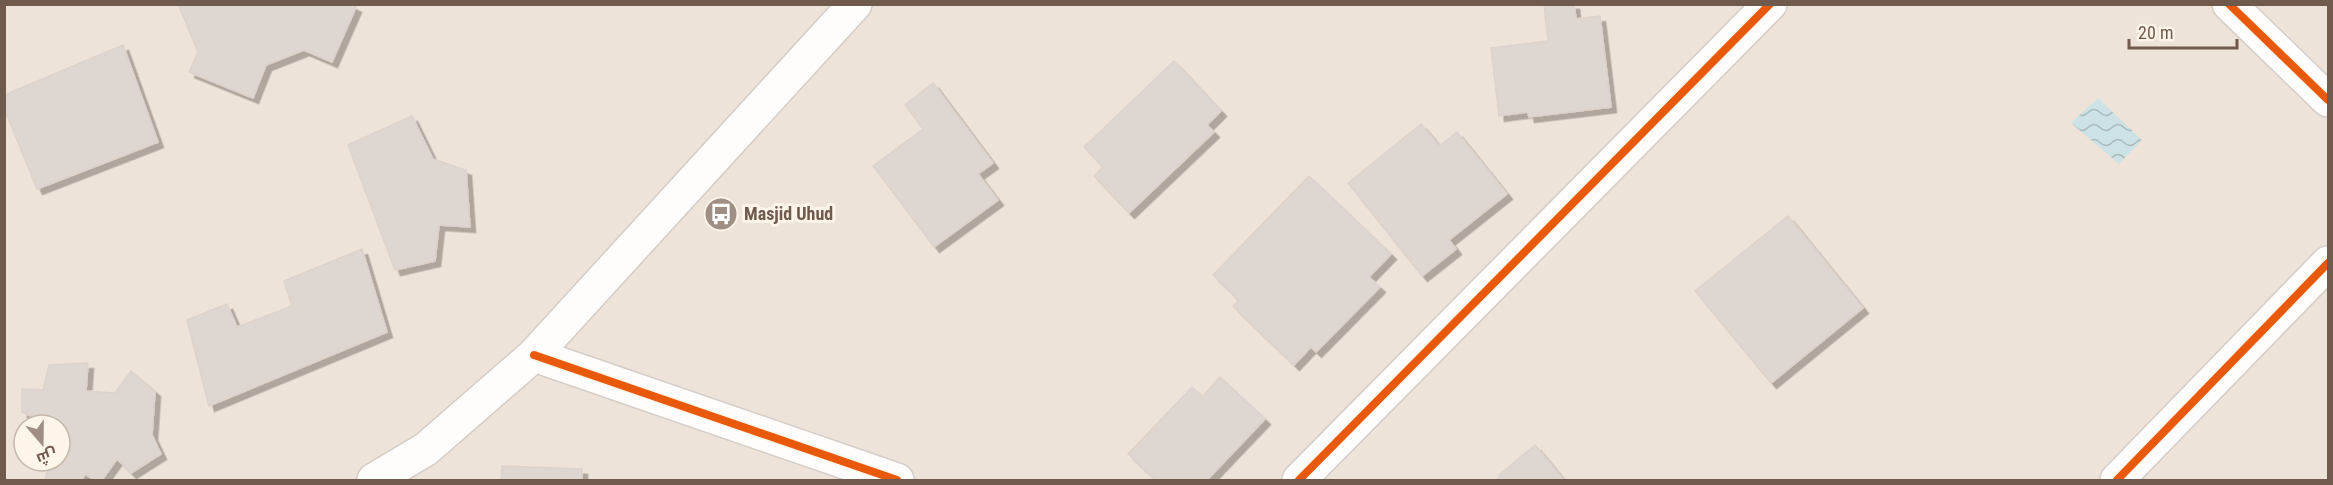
<svg xmlns="http://www.w3.org/2000/svg" width="2333" height="485" viewBox="0 0 2333 485" font-family="'Roboto Condensed',Cairo,sans-serif">
	<defs>
		<pattern id="water-waves" width="16" height="10" patternUnits="userSpaceOnUse" patternTransform="scale(1.5)"><rect width="16" height="10" fill="#cce2e4"/><path d="M0 5q4-4 8 0t8 0" fill="none" stroke="#aababb"/></pattern>
		<filter id="shadow"><feDropShadow dx="5.5" dy="5.5" stdDeviation="0" flood-color="#0004"/></filter>
	</defs>
	<rect width="100%" height="100%" fill="#f5f0ea"/>
	<path fill="#eee3d8" fill-rule="evenodd" d="M4 5H2328V480H5ZM24 425H60V461H24Z"/>
	<polygon fill="url(#water-waves)" points="2098,98 2142,140 2119,164 2071,123"/>
	<g fill="#ded6d0" stroke="#ddd3cc" stroke-width="1.5" filter="url(#shadow)">
		<polygon points="178,4 350,4 356,7 332,62 304,50 266,65 253,98 189,72 198,52"/>
		<polygon points="1544,4 1574,4 1576,19 1600,16 1611,107 1529,117 1528,112 1499,116 1491,48 1548,41"/>
		<polygon points="123,45 158,142 37,189 4,108 4,95"/>
		<polygon points="1174,61 1221,111 1207,125 1214,132 1129,213 1094,176 1103,167 1084,147"/>
		<polygon points="933,83 993,163 978,174 998,200 934,247 873,166 923,129 905,105"/>
		<polygon points="412,116 433,159 466,170 470,227 439,225 435,261 395,270 348,145"/>
		<polygon points="1421,124 1439,146 1457,132 1507,194 1449,240 1456,249 1422,276 1348,183"/>
		<polygon points="1309,176 1391,254 1369,277 1380,287 1316,352 1311,347 1294,365 1233,306 1239,300 1213,275"/>
		<polygon points="1788,216 1863,308 1771,383 1695,291"/>
		<polygon points="362,249 387,332 209,406 187,320 227,304 237,327 292,306 284,281"/>
		<polygon points="88,363 86,391 115,393 131,371 155,391 152,435 161,454 131,473 117,459 102,480 95,480 85,474 82,480 45,480 50,461 60,461 60,425 39,425 40,420 22,412 22,389 43,390 49,365"/>
		<polygon points="1220,377 1265,419 1207,480 1156,480 1128,454 1192,387 1202,397"/>
		<polygon points="1535,445 1564,480 1496,480 1500,477 1499,475"/>
		<polygon points="502,466 582,469 582,480 501,480"/>
	</g>
	<g fill="none" stroke-linecap="round" stroke-linejoin="round">
		<g stroke="#d4cdc8" stroke-width="36">
			<g id="minor">
				<polyline points="2229,4 2328,100"/>
				<polyline points="534,355 897,480"/>
				<polyline points="1299,480 1770,4"/>
				<polyline points="2117,480 2328,263"/>
			</g>
		</g>
		<g stroke="#d4cdc6" stroke-width="36">
			<polyline id="secondary" points="374,480 426,449 534,355 855,4"/>
		</g>
		<use href="#minor" stroke="#fefdfc" stroke-width="33"/>
		<use href="#secondary" stroke="#fefdfc" stroke-width="33"/>
		<g stroke="#fdf5ea" stroke-width="11">
			<g id="cycleway">
				<polyline points="2229,4 2328,100"/>
				<polyline points="534,355 897,480"/>
				<polyline points="1299,480 1770,4"/>
				<polyline points="2117,480 2328,263"/>
			</g>
		</g>
		<use href="#cycleway" stroke="#e8590c" stroke-width="8"/>
	</g>
	<defs>
		<g id="bus-disc" transform="scale(1.725)"><circle r="9.5" fill="#9f8e84" stroke="#fdf5ea"/><path d="M-5-6H5V4H4V6H2V4H-2V6H-4V4H-5ZM-3.5-4V0h7V-4ZM-3.5 1.2v1.5H-2V1.2ZM2 1.2v1.5H3.5V1.2Z" fill="#fff"/></g>
	</defs>
	<g fill-rule="evenodd">
		<use href="#bus-disc" x="721" y="214"/>
	</g>
	<g text-anchor="middle" stroke-width="6" stroke-linejoin="round" paint-order="stroke">
		<g font-size="18" font-weight="bold" fill="#70594d" stroke="#fdf5ea" text-anchor="start">
			<text x="744" y="220">Masjid Uhud</text>
		</g>
	</g>
	<rect width="2333" height="485" fill="none" stroke="#70594d" stroke-width="12"/>
	<g transform="translate(42 443) rotate(160)"><circle r="28" fill="#fdf5ea" stroke="#c5b7ab" stroke-width="1.5"/>
	<path d="M0-4.5L10 22L0 15L-10 22Z" fill="#9f8e84"/>
	<text y="-9" font-size="16" font-weight="bold" text-anchor="middle" fill="#70594d">ش</text>
	</g>
	<path d="M2129 39v9h108v-9" fill="none" stroke="#70594d" stroke-width="3"/>
	<text x="2138" y="39" font-size="18" fill="#70594d" stroke="#fdf5ea" stroke-width="4.5" paint-order="stroke">20 m</text>
</svg>
